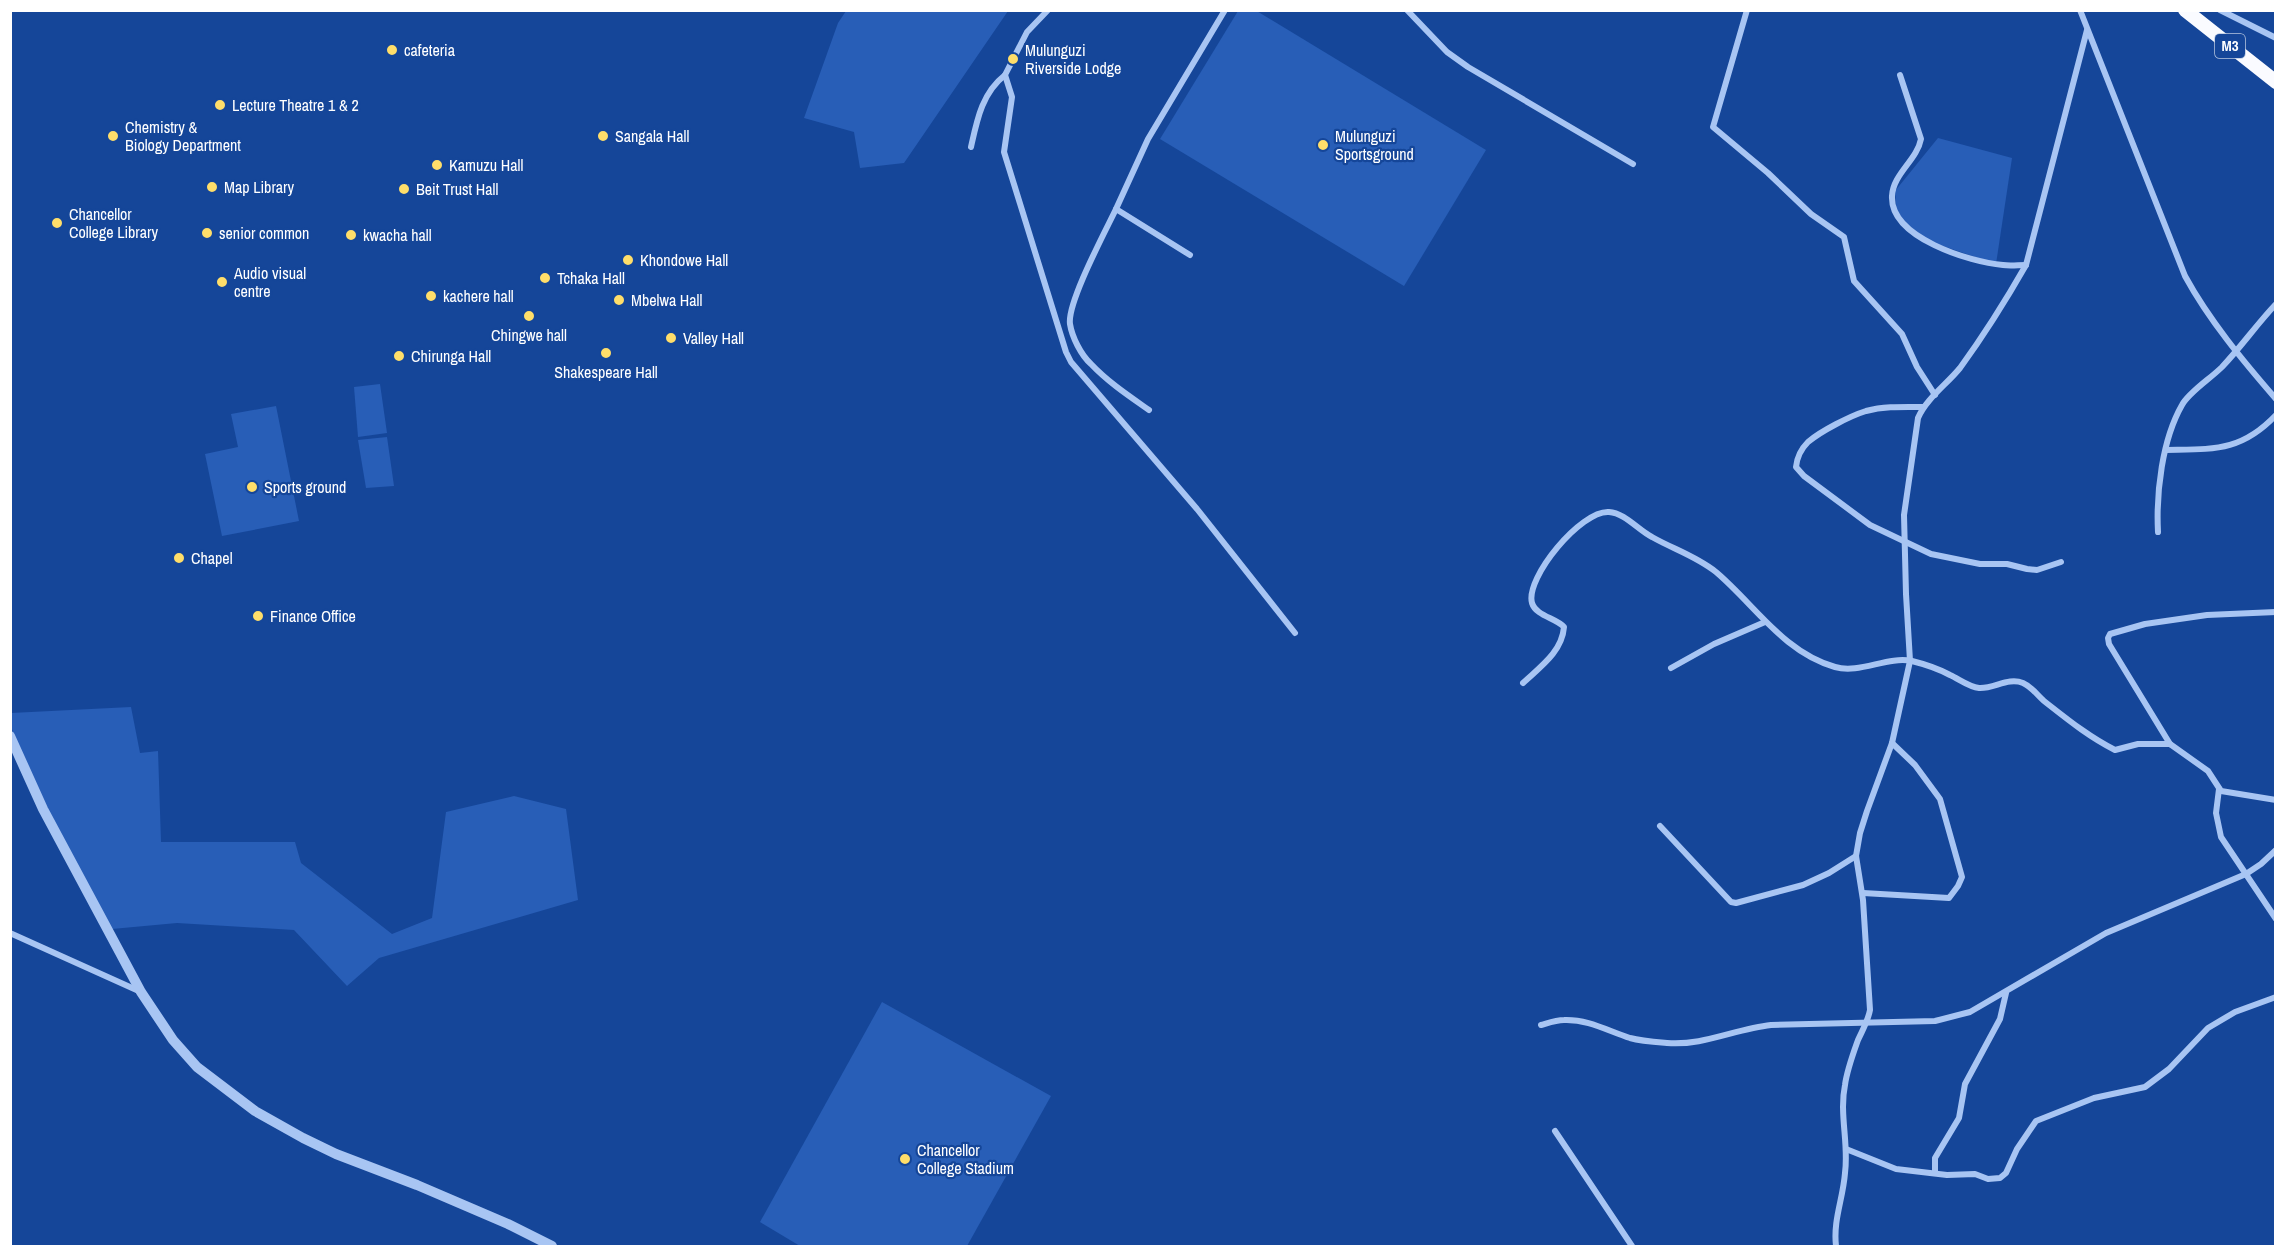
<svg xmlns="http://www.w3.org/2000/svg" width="2286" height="1257" viewBox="0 0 2286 1257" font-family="'Archivo Narrow',sans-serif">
	<rect width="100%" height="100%" fill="#154699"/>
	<g fill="#285eb7">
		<polygon points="1255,10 1486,150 1404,286 1160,139 1238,11"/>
		<polygon points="846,11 1008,11 904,163 860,168 854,132 804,118 838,23"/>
		<polygon points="1938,138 2012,158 1996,264 1928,241 1897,216 1895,191"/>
		<polygon points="380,384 387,433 358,437 354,387"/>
		<polygon points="276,406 299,521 222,536 205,454 238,447 231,414"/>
		<polygon points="387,437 394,486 366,488 358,440"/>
		<polygon points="131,707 140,753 158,751 161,842 295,842 301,863 392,934 432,918 446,812 514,796 566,809 578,900 379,958 347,986 294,930 177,923 112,929 39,797 11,727 11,713"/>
		<polygon points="882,1002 1051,1096 967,1246 800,1246 760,1222"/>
	</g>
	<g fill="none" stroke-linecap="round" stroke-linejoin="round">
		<g stroke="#a8c5f3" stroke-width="6">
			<polyline points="1048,10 1027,32 1005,75 1012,97 1004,152 1066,352 1071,362 1197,509 1295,633"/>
			<polyline points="1407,10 1447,52 1468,67 1633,164"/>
			<polyline points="1747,10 1713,127 1768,173 1811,214 1844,237 1854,281 1902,334 1917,367 1935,395"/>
			<path d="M2080 10 2185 276C2209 320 2243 361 2276 399"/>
			<polyline points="2220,10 2276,38"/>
			<path d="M1900 75 1921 139C1917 160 1893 174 1892 196 1890 238 1970 262 2003 265 2010 266 2018 265 2026 265"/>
			<path d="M971 147C977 120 982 93 1005 75"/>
			<path d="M1116 209C1105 232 1067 303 1070 324 1072 337 1081 355 1091 364 1108 382 1129 396 1149 410"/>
			<polyline points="1190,255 1116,209 1148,139 1225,10"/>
			<path d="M1923 407C1904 407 1885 406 1866 411 1850 416 1821 431 1808 442 1801 449 1797 457 1796 467L1804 476 1870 525 1931 554 1980 564H2007L2027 569 2037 570 2061 562"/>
			<path d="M2166 450C2213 449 2241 452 2276 415"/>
			<path d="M2158 532C2156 493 2162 440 2182 405 2189 392 2210 379 2222 367 2241 347 2257 324 2276 304"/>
			<polyline points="1671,668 1714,644 1765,622"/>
			<path d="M1523 683C1540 667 1562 652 1564 627 1556 618 1536 616 1532 603 1525 578 1581 510 1609 512 1625 513 1638 530 1652 537 1673 549 1696 556 1716 572 1755 605 1783 652 1835 667 1860 674 1887 656 1912 661 1924 664 1939 669 1950 675 1959 679 1969 687 1979 688 1994 689 2008 677 2023 683 2032 687 2037 695 2044 701 2067 719 2089 737 2115 750L2138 744H2170L2208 771 2221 791 2276 800"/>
			<polyline points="2170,744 2109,644 2108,638 2110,634 2145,624 2207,615 2276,612"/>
			<polyline points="2219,789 2216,813 2221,837 2276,919"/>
			<polyline points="1660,826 1731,902 1736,903 1803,885 1829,873 1856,856"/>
			<polyline points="1863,893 1949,898 1958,886 1962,877 1940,799 1915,765 1892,743"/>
			<polyline points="10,933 141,992"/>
			<path d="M1541 1025C1548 1023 1556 1020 1564 1020 1588 1019 1608 1031 1630 1038 1641 1041 1655 1042 1667 1043 1703 1046 1735 1029 1771 1025L1935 1021 1970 1012 2106 933 2246 874 2261 864 2276 850"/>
			<polyline points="1555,1131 1632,1246"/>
			<polyline points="1846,1149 1896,1169 1947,1175 1975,1174 1988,1179 2000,1178 2006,1173 2017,1149 2036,1121 2094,1098 2145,1087 2169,1069 2208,1028 2235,1012 2276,997"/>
			<polyline points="1935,1173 1935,1158 1959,1118 1965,1084 2000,1019 2006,993"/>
			<path d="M1836 1246C1833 1220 1843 1199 1845 1173 1849 1144 1839 1114 1845 1085 1847 1070 1853 1054 1858 1040 1863 1029 1868 1021 1870 1010L1863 900 1856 856 1860 833 1867 811 1892 743 1910 661 1906 594 1904 515 1918 418C1926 399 1947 384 1960 368 1984 335 2006 300 2026 265L2087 30"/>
		</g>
		<polyline stroke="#a8c5f3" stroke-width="10" points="10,736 43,809 141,992 173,1040 197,1067 255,1111 303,1138 336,1154 417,1185 508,1224 552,1246"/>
		<polyline stroke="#fafbff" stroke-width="14" points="2185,10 2276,82"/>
	</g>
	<g fill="#ffde6a" stroke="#154699" stroke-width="2">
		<circle cx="392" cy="50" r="6"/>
		<circle cx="1013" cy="59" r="6"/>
		<circle cx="220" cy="105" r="6"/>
		<circle cx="113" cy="136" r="6"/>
		<circle cx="603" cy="136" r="6"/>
		<circle cx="1323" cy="145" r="6"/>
		<circle cx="437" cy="165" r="6"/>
		<circle cx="212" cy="187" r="6"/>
		<circle cx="404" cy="189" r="6"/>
		<circle cx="57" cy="223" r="6"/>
		<circle cx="207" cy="233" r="6"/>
		<circle cx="351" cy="235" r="6"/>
		<circle cx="628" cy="260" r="6"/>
		<circle cx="545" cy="278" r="6"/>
		<circle cx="222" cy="282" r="6"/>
		<circle cx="431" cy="296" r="6"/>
		<circle cx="619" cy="300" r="6"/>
		<circle cx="529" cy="316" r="6"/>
		<circle cx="671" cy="338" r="6"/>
		<circle cx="606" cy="353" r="6"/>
		<circle cx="399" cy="356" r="6"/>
		<circle cx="252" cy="487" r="6"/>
		<circle cx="179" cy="558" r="6"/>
		<circle cx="258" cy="616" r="6"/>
		<circle cx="905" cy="1159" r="6"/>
	</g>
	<g text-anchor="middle" stroke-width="4.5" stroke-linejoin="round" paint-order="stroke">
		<rect fill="#154699" stroke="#b9c8e0" stroke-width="1.5" x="2215" y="34" width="30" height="24" rx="4.5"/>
		<g font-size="15" font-weight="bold" fill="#fff">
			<text x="2230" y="51">M3</text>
		</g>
		<g font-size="16" fill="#fff" stroke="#154699" text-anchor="start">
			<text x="404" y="56">cafeteria</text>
			<text x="1025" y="56">Mulunguzi<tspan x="1025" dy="18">Riverside Lodge</tspan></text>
			<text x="232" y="111">Lecture Theatre 1 &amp; 2</text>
			<text x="125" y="133">Chemistry &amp;<tspan x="125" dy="18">Biology Department</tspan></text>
			<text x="615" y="142">Sangala Hall</text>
			<text x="1335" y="142">Mulunguzi<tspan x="1335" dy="18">Sportsground</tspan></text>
			<text x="449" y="171">Kamuzu Hall</text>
			<text x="224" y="193">Map Library</text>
			<text x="416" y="195">Beit Trust Hall</text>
			<text x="69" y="220">Chancellor<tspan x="69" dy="18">College Library</tspan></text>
			<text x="219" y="239">senior common</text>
			<text x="363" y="241">kwacha hall</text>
			<text x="640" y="266">Khondowe Hall</text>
			<text x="234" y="279">Audio visual<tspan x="234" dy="18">centre</tspan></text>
			<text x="557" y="284">Tchaka Hall</text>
			<text x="443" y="302">kachere hall</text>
			<text x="631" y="306">Mbelwa Hall</text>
			<text x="529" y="341" text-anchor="middle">Chingwe hall</text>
			<text x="683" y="344">Valley Hall</text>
			<text x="411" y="362">Chirunga Hall</text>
			<text x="606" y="378" text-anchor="middle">Shakespeare Hall</text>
			<text x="264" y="493">Sports ground</text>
			<text x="191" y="564">Chapel</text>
			<text x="270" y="622">Finance Office</text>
			<text x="917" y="1156">Chancellor<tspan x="917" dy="18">College Stadium</tspan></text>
		</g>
	</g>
	<rect width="2286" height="1257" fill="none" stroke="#ffffff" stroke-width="24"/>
</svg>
